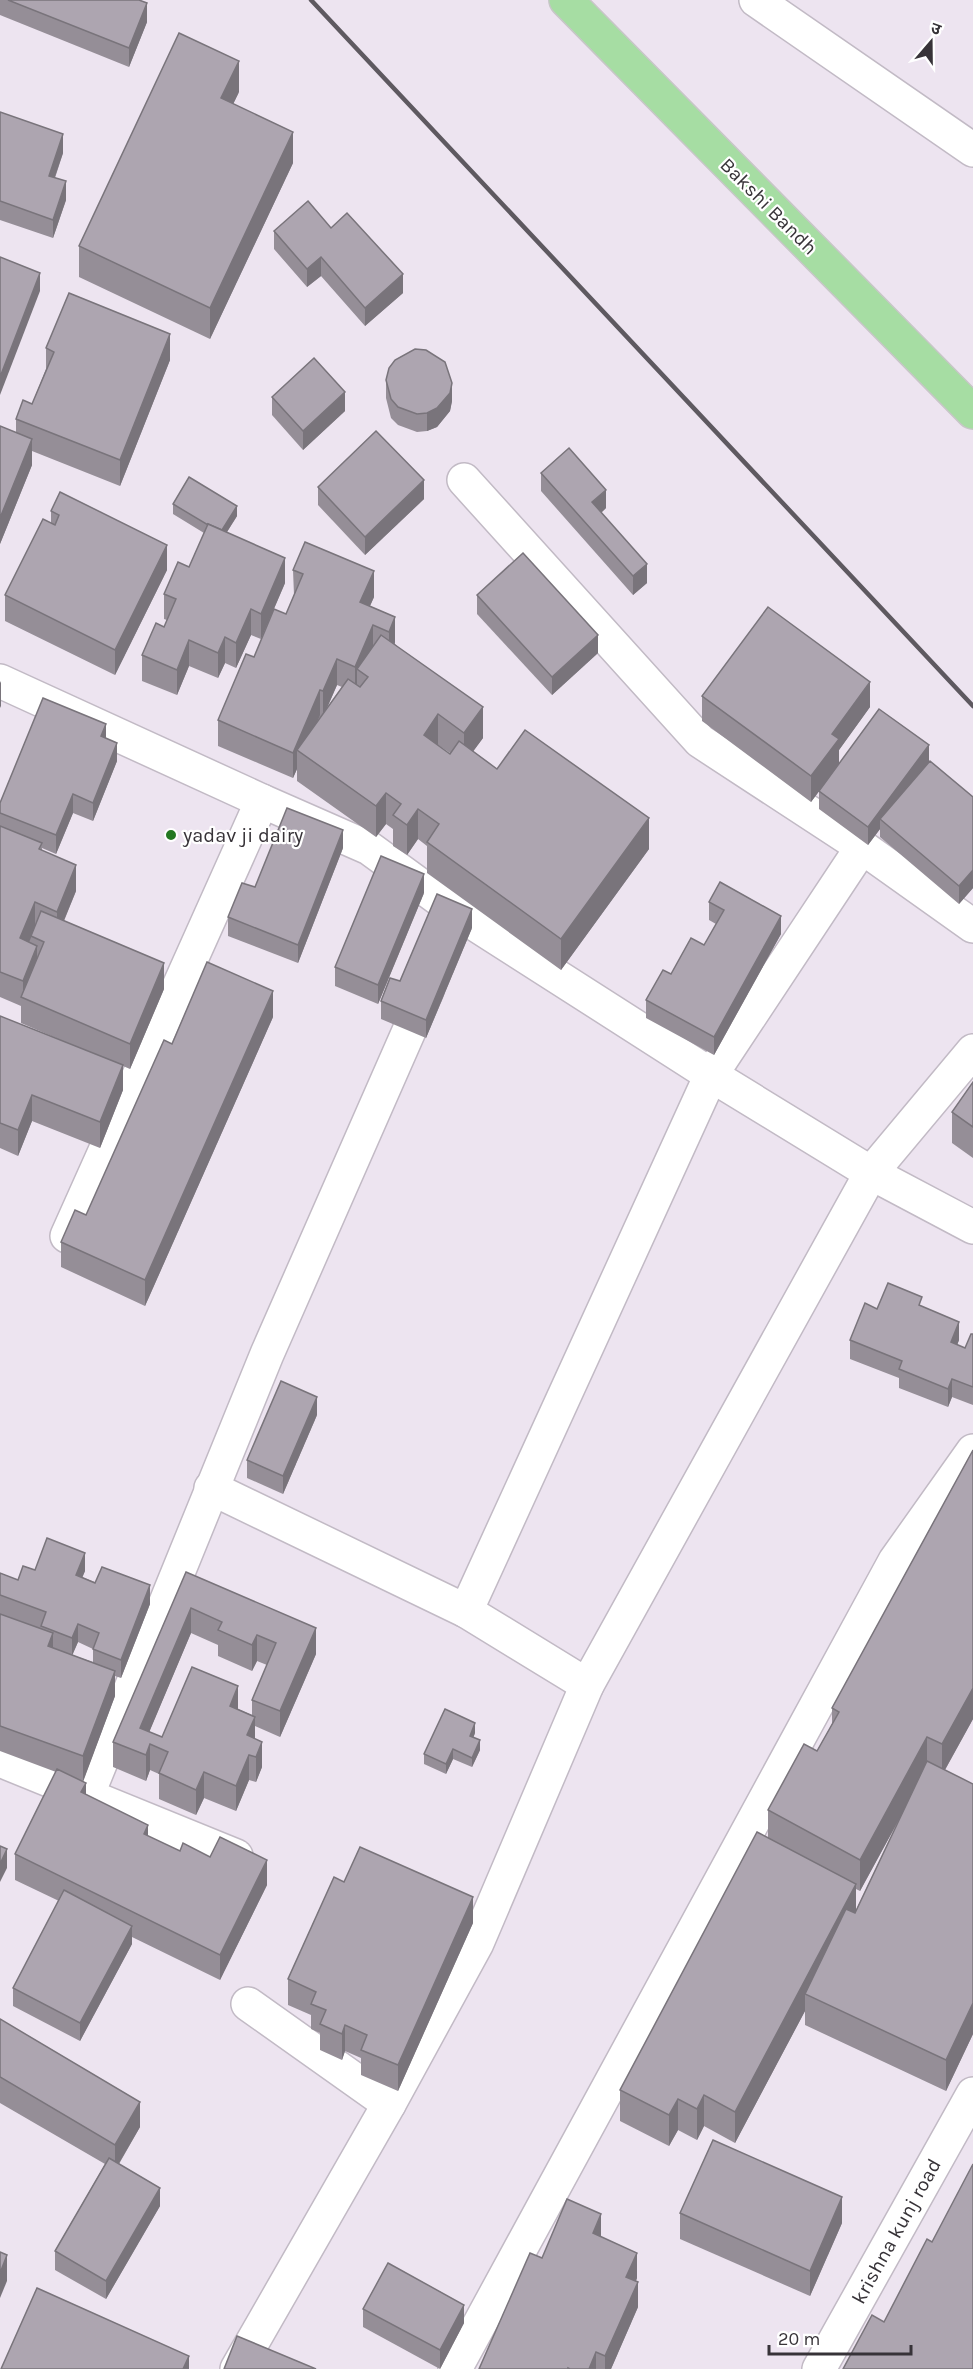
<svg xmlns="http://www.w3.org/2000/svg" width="973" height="2369" viewBox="0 0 973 2369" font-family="Karla,'Noto Sans Devanagari',sans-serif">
	<rect width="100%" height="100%" fill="#ede4f0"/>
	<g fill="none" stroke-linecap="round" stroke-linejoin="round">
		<g stroke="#c2bac5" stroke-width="36">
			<g id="minor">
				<polyline points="756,0 973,150"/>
				<polyline points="464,480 700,741 862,847 973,926"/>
				<polyline points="0,681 262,801 67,1236"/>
				<polyline points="262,801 369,848 461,915 711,1075 871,1173 973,1227"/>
				<polyline points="211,1488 466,1611 587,1685"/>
				<polyline points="466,1611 711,1075 862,847"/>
				<polyline points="0,1760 236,1856"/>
				<polyline points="87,1796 267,1354 427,990"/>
				<polyline points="248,2004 389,2104"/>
				<polyline points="237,2369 389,2104 477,1943 587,1685 871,1173 973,1051"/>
				<polyline points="455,2369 895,1561 973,1451"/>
				<polyline points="819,2369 973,2094"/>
			</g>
		</g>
		<g stroke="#c7c6c7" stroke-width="36">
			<polyline id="major" points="566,0 973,412"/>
		</g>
		<use href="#minor" stroke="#fff" stroke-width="33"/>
		<use href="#major" stroke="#a6dda3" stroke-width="33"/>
		<polyline stroke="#5e5960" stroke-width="4.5" points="311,0 973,706"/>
	</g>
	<g fill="#958e97" fill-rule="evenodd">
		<polygon points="0,0 139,0 147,22 129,67 0,15"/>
		<polygon points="239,92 233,104 293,163 210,339 79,277 79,246"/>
		<polygon points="0,112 63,153 55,178 66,200 53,238 0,220"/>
		<polygon points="331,228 403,293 365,326 321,276 307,287 274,249 274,231"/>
		<polygon points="46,348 170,360 120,486 32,451 32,465 0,544 0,426 16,433 16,419 32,404 46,369"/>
		<polygon points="386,380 452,401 450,411 437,427 427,431 417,432 398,425 391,418 386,398"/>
		<polygon points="272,397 345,411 303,450 272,415"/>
		<polygon points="541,473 606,508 601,513 647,583 633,595 541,491"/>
		<polygon points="318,487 424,499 365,555 318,505"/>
		<polygon points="173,504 237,516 227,532 285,583 261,639 251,635 236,668 225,663 218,678 189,666 177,695 142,681 142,655 164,627 167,620 164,619 164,594 189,567 204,533 173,514"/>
		<polygon points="51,511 167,570 115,675 5,621 5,595 51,522"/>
		<path d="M293 570 374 597 370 606 395 617V644L483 738 473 751 497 769 649 849 561 970 427 873V846L418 839 407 855 393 846V829L386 824 376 837 297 781V769L293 778 218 746V720L286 614 294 595ZM337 685 342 687 327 708ZM438 745 450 753V754L438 746Z"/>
		<polygon points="477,595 598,653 552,695 477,614"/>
		<polygon points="702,696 870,707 839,750 839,763 929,762 973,797 973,888 959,904 880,837 880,829 868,845 819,809 819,791 811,802 702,721"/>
		<polygon points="106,738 117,761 93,821 73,813 56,854 42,848 42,850 76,891 64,921 164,989 130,1069 123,1066 123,1090 100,1148 32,1121 18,1156 0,1148 0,1016 63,1041 21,1023 21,1006 0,997 0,803"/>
		<polygon points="343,848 298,963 228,936 228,917 255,887"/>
		<polygon points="424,893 378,1004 335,986 335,967"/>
		<polygon points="709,902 781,934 714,1055 646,1018 646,1000 671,974 704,945 716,924 709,920"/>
		<polygon points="472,928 426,1038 381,1019 381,1001"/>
		<polygon points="273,1017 145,1306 61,1267 61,1242 86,1215 172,1044"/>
		<polygon points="973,1082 973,1158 952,1143 952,1112"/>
		<polygon points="922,1307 959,1340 957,1345 965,1348 973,1334 973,1405 952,1397 948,1407 899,1388 899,1378 850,1359 850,1340 877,1309"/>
		<polygon points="317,1415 283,1494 247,1478 247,1460"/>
		<path d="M973 1450V1719L945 1770 973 1784V2034L946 2091 805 2025V2011L735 2143 704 2126 697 2140 678 2130 669 2146 620 2121V2090L768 1838V1810L817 1751 832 1724V1708ZM901 1816 856 1910V1889L860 1891Z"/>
		<path d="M35 1570 85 1571 82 1577 150 1604 121 1678 115 1676V1696L83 1781 86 1794 148 1836 180 1851 267 1885 220 1980 132 1937V1944L80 2041 13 2006V1988L59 1901 15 1880V1854L56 1772 0 1751V1573L18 1580ZM78 1642 93 1649V1662L72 1655Z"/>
		<path d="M186 1572 316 1654 280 1737 255 1726V1739L262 1767 256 1782 249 1780 236 1811 204 1798 196 1815 159 1799V1774L150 1770 146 1781 113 1767V1742ZM191 1633 218 1645V1656L252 1671 257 1661 267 1665 252 1700V1715L238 1709 162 1737 149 1732Z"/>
		<polygon points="475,1733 473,1738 480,1750 472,1767 453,1759 446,1774 424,1764 424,1754"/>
		<polygon points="344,1882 473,1923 398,2091 361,2075 361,2058 345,2051 342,2060 320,2050 320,2033 311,2029 311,2015 288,2005 288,1979"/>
		<polygon points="0,2019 140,2127 119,2164 160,2206 106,2299 55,2270 55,2251 105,2164 0,2103"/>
		<polygon points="680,2213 842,2223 810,2296 680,2239"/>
		<polygon points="601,2237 637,2278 636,2281 638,2307 611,2369 479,2369 542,2258"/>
		<polygon points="363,2309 464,2323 440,2369 363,2327"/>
	</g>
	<g fill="#79747b">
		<polygon points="147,3 147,22 129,67 129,48"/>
		<polygon points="239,61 239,92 221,129 221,98"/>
		<polygon points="293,132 293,163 210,339 210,308"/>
		<polygon points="63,134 63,153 49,194 49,176"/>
		<polygon points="66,181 66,200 53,238 53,220"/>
		<polygon points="321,257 321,276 307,287 307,269"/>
		<polygon points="40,273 40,291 0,395 0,377"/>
		<polygon points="403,274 403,293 365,326 365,308"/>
		<polygon points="170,334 170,360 120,486 120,460"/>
		<polygon points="452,383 452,401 450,411 437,427 427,431 427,413"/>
		<polygon points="345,392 345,411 303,450 303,431"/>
		<polygon points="32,439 32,465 0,544 0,518"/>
		<polygon points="424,480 424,499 365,555 365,537"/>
		<polygon points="606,490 606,508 592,521 592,502"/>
		<polygon points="237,506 237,516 220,543 220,533"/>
		<polygon points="167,545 167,570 115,675 115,650"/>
		<polygon points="285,558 285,583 261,639 261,614"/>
		<polygon points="647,564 647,583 633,595 633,576"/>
		<polygon points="374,571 374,597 360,628 360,602"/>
		<polygon points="251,609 251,635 236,668 236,643"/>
		<polygon points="395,617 395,642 389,658 389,632"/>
		<polygon points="373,625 373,651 357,669 357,688 355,692 355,667"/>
		<polygon points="598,635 598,653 552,695 552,677"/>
		<polygon points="225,637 225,663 218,678 218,653"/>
		<polygon points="189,640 189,666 177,695 177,670"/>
		<polygon points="337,659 337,685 323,717 323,691"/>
		<polygon points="1,681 1,706 0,708 0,683"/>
		<polygon points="870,682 870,707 839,750 839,765 811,802 811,776 832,734"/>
		<polygon points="320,690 320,715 304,754 297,750 297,769 293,778 293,753"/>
		<polygon points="483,707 483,738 464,764 464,733"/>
		<polygon points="438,714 438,745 424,766 424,735"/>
		<polygon points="106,724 106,742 101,736"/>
		<polygon points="117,743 117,761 93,821 93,803"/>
		<polygon points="929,745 929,764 880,819 880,829 868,845 868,827"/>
		<polygon points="386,793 386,824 376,837 376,806"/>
		<polygon points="73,794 73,813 56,854 56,835"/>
		<polygon points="418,809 418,839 407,855 407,825"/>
		<polygon points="649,818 649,849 561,970 561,939"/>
		<polygon points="343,830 343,848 298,963 298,945"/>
		<polygon points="76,865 76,891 57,937 57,912"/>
		<polygon points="973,870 973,888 959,904 959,886"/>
		<polygon points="424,874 424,893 378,1004 378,985"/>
		<polygon points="35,902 35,928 20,964 20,938"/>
		<polygon points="472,909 472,928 426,1038 426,1020"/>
		<polygon points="781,916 781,934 714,1055 714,1037"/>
		<polygon points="37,946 37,971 23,998 23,981"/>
		<polygon points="164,963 164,989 130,1069 130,1044"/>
		<polygon points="273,991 273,1017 145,1306 145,1280"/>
		<polygon points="123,1065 123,1090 100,1148 100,1122"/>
		<polygon points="32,1095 32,1121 18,1156 18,1130"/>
		<polygon points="959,1322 959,1340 951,1361 951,1342"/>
		<polygon points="952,1379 952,1397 948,1407 948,1389"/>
		<polygon points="317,1397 317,1415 283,1494 283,1476"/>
		<polygon points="85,1553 85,1571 76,1593 76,1575"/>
		<polygon points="150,1585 150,1604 121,1678 121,1660"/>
		<polygon points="191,1608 191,1633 140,1754 140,1728"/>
		<polygon points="78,1624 78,1642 72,1656 72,1638"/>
		<polygon points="316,1628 316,1654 280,1737 280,1711"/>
		<polygon points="53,1633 53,1658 48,1646"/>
		<polygon points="257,1635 257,1661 252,1671 252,1645"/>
		<polygon points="115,1671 115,1696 83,1782 83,1756"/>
		<polygon points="238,1686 238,1712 230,1706"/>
		<polygon points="973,1688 973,1719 942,1775 942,1744"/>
		<polygon points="255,1717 255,1742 249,1756 249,1780 236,1811 236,1786 247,1735"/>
		<polygon points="475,1723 475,1733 470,1746 470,1736"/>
		<polygon points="927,1737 927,1768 860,1891 860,1860"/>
		<polygon points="480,1740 480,1750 472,1767 472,1758"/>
		<polygon points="262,1742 262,1767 256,1782 256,1757"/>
		<polygon points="150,1744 150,1770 146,1781 146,1755"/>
		<polygon points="453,1749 453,1759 446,1774 446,1764"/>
		<polygon points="204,1772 204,1798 196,1815 196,1790"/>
		<polygon points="86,1783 86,1809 81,1792"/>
		<polygon points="148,1825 148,1850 144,1834"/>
		<polygon points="7,1849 7,1868 0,1882 0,1864"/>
		<polygon points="267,1860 267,1885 220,1980 220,1955"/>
		<polygon points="856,1884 856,1915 805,1994 805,2011 735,2143 735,2112"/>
		<polygon points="473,1897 473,1923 398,2091 398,2065"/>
		<polygon points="132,1926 132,1944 80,2041 80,2023"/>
		<polygon points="973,2003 973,2034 946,2091 946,2060"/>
		<polygon points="345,2025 345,2051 342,2060 342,2034"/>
		<polygon points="704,2095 704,2126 697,2140 697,2109"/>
		<polygon points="678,2099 678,2130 669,2146 669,2115"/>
		<polygon points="140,2102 140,2127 115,2170 115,2145"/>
		<polygon points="160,2188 160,2206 106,2299 106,2281"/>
		<polygon points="842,2197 842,2223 810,2296 810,2271"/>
		<polygon points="601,2214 601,2239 593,2233"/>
		<polygon points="637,2253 637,2278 626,2302 626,2277"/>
		<polygon points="7,2255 7,2281 0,2298 0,2273"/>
		<polygon points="638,2282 638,2307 611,2369 605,2369 605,2356"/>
		<polygon points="464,2305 464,2323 440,2369 440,2350"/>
		<polygon points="596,2352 596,2369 589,2369"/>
		<polygon points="189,2356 189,2369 183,2369"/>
	</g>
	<g fill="#ada5b0" stroke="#79747b" stroke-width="1.5">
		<polygon points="8,0 139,0 147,3 129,48"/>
		<polygon points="179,33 239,61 221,98 293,132 210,308 79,246"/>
		<polygon points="0,112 63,134 49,176 66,181 53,220 0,201"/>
		<polygon points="308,201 331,228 347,213 403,274 365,308 321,257 307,269 274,231"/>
		<polygon points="0,257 40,273 0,377"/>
		<polygon points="69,293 170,334 120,460 16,419 23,400 32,404 54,352 46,348"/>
		<polygon points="415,349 426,350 445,362 452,383 450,393 437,408 427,413 417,414 398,407 391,399 386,380 389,368 395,360"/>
		<polygon points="314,358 345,392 303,431 272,397"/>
		<polygon points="0,426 32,439 0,518"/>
		<polygon points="376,431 424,480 365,537 318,487"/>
		<polygon points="569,448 606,490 592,502 647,564 633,576 541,473"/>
		<polygon points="189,477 237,506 222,530 208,524 208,525 173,504"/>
		<polygon points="60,492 167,545 115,650 5,595 43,519 55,525 59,515 51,511"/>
		<polygon points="208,524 285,558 261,614 251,609 236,643 225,637 218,653 189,640 177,670 142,655 156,623 164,627 176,599 164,594 178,562 189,567"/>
		<polygon points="305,542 374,571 360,602 395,617 389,632 373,625 355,667 337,659 323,691 320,690 293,753 218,720 246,654 254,657 274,609 286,614 303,574 293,570"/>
		<polygon points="523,553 598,635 552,677 477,595"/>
		<polygon points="768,607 870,682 832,734 839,739 811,776 702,696"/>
		<polygon points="381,635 483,707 464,733 438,714 424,735 450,754 459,741 497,769 525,730 649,818 561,939 427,842 439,824 418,809 407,825 393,815 401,804 386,793 376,806 297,750 348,679 360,687 368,677 357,669"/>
		<polygon points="43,698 106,724 101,736 117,743 93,803 73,794 56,835 0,813 0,803"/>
		<polygon points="879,709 929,745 868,827 819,791"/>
		<polygon points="930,761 973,797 973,870 959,886 880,819"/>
		<polygon points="287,808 343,830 298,945 228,917 242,883 255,887"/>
		<polygon points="0,826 42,843 39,849 76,865 57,912 35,902 20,938 37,946 23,981 0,972"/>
		<polygon points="381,856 424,874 378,985 335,967"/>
		<polygon points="720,882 781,916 714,1037 646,1000 663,970 671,974 691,938 704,945 724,910 709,902"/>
		<polygon points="437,894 472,909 426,1020 381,1001 390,978 400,981"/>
		<polygon points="41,911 164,963 130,1044 21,997 44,942 31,936"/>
		<polygon points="207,962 273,991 145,1280 61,1242 75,1210 86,1215 164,1040 172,1044"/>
		<polygon points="0,1016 123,1065 100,1122 32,1095 18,1130 0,1123"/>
		<polygon points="973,1082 973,1127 952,1112"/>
		<polygon points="888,1283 922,1297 919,1305 959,1322 951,1342 965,1348 971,1334 973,1334 973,1387 952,1379 948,1389 899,1369 902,1361 850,1340 865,1303 877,1309"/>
		<polygon points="281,1381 317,1397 283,1476 247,1460"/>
		<polygon points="973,1450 973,1688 942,1744 927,1737 860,1860 768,1810 804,1744 817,1751 839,1712 832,1708"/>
		<polygon points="47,1538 85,1553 76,1575 95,1583 102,1567 150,1585 121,1660 93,1649 99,1633 78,1624 72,1638 41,1626 46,1612 0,1595 0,1573 18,1580 23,1566 35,1570"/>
		<polygon points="186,1572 316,1628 280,1711 252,1700 276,1643 257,1635 252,1645 218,1630 222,1622 191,1608 140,1728 162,1737 192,1667 238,1686 230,1706 255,1717 247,1735 262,1742 256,1757 249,1755 236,1786 204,1772 196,1790 159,1773 168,1752 150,1744 146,1755 113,1742"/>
		<polygon points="0,1614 53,1633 48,1646 115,1671 83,1756 0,1726"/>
		<polygon points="445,1709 475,1723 470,1736 480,1740 472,1758 453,1749 446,1764 424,1754"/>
		<polygon points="927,1761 973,1784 973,2003 946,2060 805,1994 846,1909 855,1913"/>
		<polygon points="57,1769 86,1783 81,1792 148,1825 144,1834 180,1851 183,1843 210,1857 220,1837 267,1860 220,1955 15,1854"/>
		<polygon points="757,1832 856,1884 735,2112 704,2095 697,2109 678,2099 669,2115 620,2090"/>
		<polygon points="0,1846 7,1849 0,1864"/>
		<polygon points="360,1847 473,1897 398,2065 361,2050 367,2035 345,2025 342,2034 320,2024 326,2010 311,2004 316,1992 288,1979 334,1877 344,1882"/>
		<polygon points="64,1890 132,1926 80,2023 13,1988"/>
		<polygon points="0,2019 140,2102 115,2145 0,2077"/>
		<polygon points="713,2140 842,2197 810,2271 680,2213"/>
		<polygon points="109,2158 160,2188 106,2281 55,2251"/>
		<polygon points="973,2164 973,2369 843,2369 872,2315 884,2322 927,2239 932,2242"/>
		<polygon points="567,2199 601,2214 593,2233 637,2253 626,2277 638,2282 605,2356 596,2352 589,2369 570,2369 568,2368 568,2369 479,2369 530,2253 542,2258"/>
		<polygon points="0,2252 7,2255 0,2273"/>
		<polygon points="388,2263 464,2305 440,2350 363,2309"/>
		<polygon points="37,2288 189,2356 183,2369 1,2369"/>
		<polygon points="237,2336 316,2369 224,2369"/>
	</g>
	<circle fill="#237721" stroke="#fff" stroke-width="2" cx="171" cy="835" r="6"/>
	<g text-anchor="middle" stroke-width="4.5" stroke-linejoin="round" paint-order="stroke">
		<g font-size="20" fill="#373338" stroke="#fff">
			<text transform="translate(769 206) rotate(45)" y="7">Bakshi Bandh</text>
			<text transform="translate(896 2231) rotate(-61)" y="7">krishna kunj road</text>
		</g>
		<g font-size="20" fill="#373338" stroke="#fff" text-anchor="start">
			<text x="183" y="842">yadav ji dairy</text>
		</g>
	</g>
	<g transform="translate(931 42) rotate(20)" stroke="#ffffff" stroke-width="4.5" paint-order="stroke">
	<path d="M0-4.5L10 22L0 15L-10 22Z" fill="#373338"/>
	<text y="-9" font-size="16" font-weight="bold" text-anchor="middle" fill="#373338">उ</text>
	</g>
	<path d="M769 2345v9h142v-9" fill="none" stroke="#373338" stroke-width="3"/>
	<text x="778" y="2345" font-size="18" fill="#373338" stroke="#ffffff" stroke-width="4.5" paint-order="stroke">20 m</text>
</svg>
